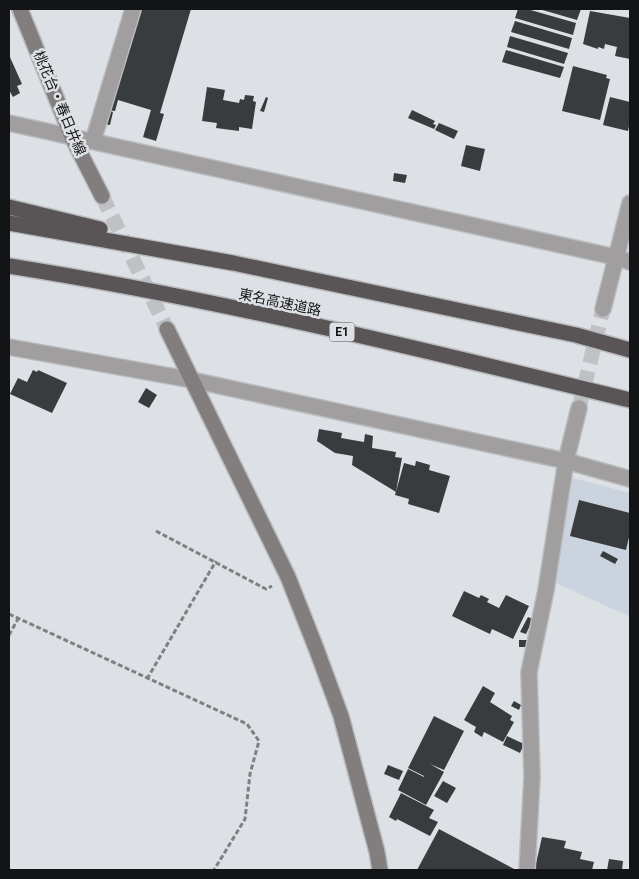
<svg xmlns="http://www.w3.org/2000/svg" width="639" height="879" viewBox="0 0 639 879" font-family="Roboto,'Noto Sans JP',sans-serif">
	<rect width="100%" height="100%" fill="#dde0e4"/>
	<polygon fill="#cbd4de" points="573,478 630,493 630,617 552,581"/>
	<g fill="#393c3f">
		<polygon points="139,9 191,9 160,113 164,114 156,141 143,137 151,110 118,100 115,111 108,110"/>
		<polygon points="518,9 527,9 576,23 573,35 515,18"/>
		<polygon points="539,9 581,9 577,20"/>
		<polygon points="590,11 630,18 630,59 615,56 617,47 605,44 604,49 598,47 598,49 583,44"/>
		<polygon points="515,21 572,38 569,49 511,32"/>
		<polygon points="510,36 568,53 564,64 507,47"/>
		<polygon points="506,50 564,67 560,78 502,62"/>
		<polygon points="9,55 22,84 17,86 20,93 13,97 9,90"/>
		<polygon points="573,66 607,75 606,78 610,79 600,120 562,111"/>
		<polygon points="207,87 225,90 223,100 239,103 240,99 244,100 245,95 254,96 253,101 256,102 252,129 239,127 239,131 216,128 217,123 202,121"/>
		<polygon points="266,97 268,98 264,112 260,111"/>
		<polygon points="610,97 630,102 630,122 628,131 603,125"/>
		<polygon points="108,110 113,112 110,125 104,124"/>
		<polygon points="412,110 435,121 433,124 436,125 434,129 408,118"/>
		<polygon points="439,123 458,131 454,139 435,130"/>
		<polygon points="466,145 485,149 480,171 461,166"/>
		<polygon points="394,173 407,175 405,183 393,181"/>
		<polygon points="33,370 37,372 38,370 67,383 52,413 10,394 18,378 27,382"/>
		<polygon points="146,388 157,395 149,408 138,402"/>
		<polygon points="319,429 342,433 341,438 364,442 365,434 373,436 372,448 396,452 395,457 402,458 396,492 352,465 353,456 335,453 317,441"/>
		<polygon points="416,461 430,465 429,470 450,476 439,513 408,504 409,499 395,495 404,463 415,466"/>
		<polygon points="579,500 630,513 630,533 626,550 570,536"/>
		<polygon points="603,551 618,559 615,564 600,556"/>
		<polygon points="464,591 479,598 481,595 489,599 487,602 499,608 506,595 529,606 513,639 492,629 490,634 452,616"/>
		<polygon points="528,617 533,619 526,634 520,632"/>
		<rect x="519" y="640" width="10" height="7"/>
		<polygon points="483,686 495,693 490,702 512,716 510,720 514,722 503,742 484,732 482,737 474,732 476,727 464,720"/>
		<polygon points="514,701 521,705 519,710 511,706"/>
		<polygon points="434,716 464,731 444,770 430,764 444,772 426,805 398,790 408,769 424,777 424,776 408,768"/>
		<polygon points="507,736 524,744 520,753 503,745"/>
		<polygon points="388,765 403,771 399,780 384,774"/>
		<polygon points="443,781 456,788 447,803 434,796"/>
		<polygon points="401,793 434,810 429,818 438,822 430,836 397,819 396,821 389,817"/>
		<polygon points="439,829 516,870 417,870"/>
		<polygon points="542,837 566,841 564,848 582,852 580,859 594,862 592,870 532,870 532,868 535,868"/>
		<polygon points="609,859 623,861 622,870 607,870"/>
	</g>
	<g fill="none" stroke-linecap="round" stroke-linejoin="round">
		<polyline stroke="#bfc1c5" stroke-width="15" stroke-dasharray="15 8" stroke-linecap="butt" points="579,408 603,309"/>
		<polyline stroke="#bfc1c5" stroke-width="15" stroke-dasharray="15 8" stroke-linecap="butt" points="102,196 167,329"/>
		<g stroke="#b9bbbf" stroke-width="18">
			<g id="street">
				<polyline points="9,123 615,257 630,262"/>
				<polyline points="93,141 133,9"/>
				<polyline points="603,309 630,203"/>
				<polyline points="9,347 192,380 566,461 630,479"/>
				<polyline points="527,870 532,777 529,672 546,590 566,461 579,408"/>
			</g>
		</g>
		<g stroke="#b9bbbf" stroke-width="18">
			<g id="secondary">
				<polyline points="20,9 72,137 102,196"/>
				<polyline points="167,329 288,577 316,648 341,716 377,852 380,870"/>
			</g>
		</g>
		<g stroke="#b9bbbf" stroke-width="18">
			<g id="highway">
				<polyline points="9,207 100,229"/>
				<polyline points="9,223 233,263 576,335 630,350"/>
				<path d="M9 266C218 299 424 350 630 400"/>
			</g>
		</g>
		<g stroke="#7e8083" stroke-width="3" stroke-dasharray="5 2.5" stroke-linecap="butt">
			<polyline points="156,531 266,589 272,586"/>
			<polyline points="9,614 247,724 259,741 250,774 245,819 214,870"/>
			<polyline points="9,635 18,619"/>
			<polyline points="147,679 216,561"/>
		</g>
		<use href="#street" stroke="#a09e9e" stroke-width="15"/>
		<use href="#secondary" stroke="#827e7e" stroke-width="15"/>
		<use href="#highway" stroke="#595455" stroke-width="15"/>
	</g>
	<g text-anchor="middle" stroke-width="5" stroke-linejoin="round" paint-order="stroke">
		<rect fill="#dde0e4" stroke="#505153" stroke-width="1" x="329.5" y="322.5" width="25" height="19" rx="4"/>
		<g font-size="12" font-weight="bold" fill="#131415">
			<text x="342" y="336">E1</text>
		</g>
		<g font-size="14" fill="#131415" stroke="#dde0e4">
			<text transform="translate(60 103) rotate(67)" y="5">桃花台・春日井線</text>
			<text transform="translate(280 302) rotate(12)" y="5">東名高速道路</text>
		</g>
	</g>
	<rect width="639" height="879" fill="none" stroke="#131415" stroke-width="20"/>
</svg>
